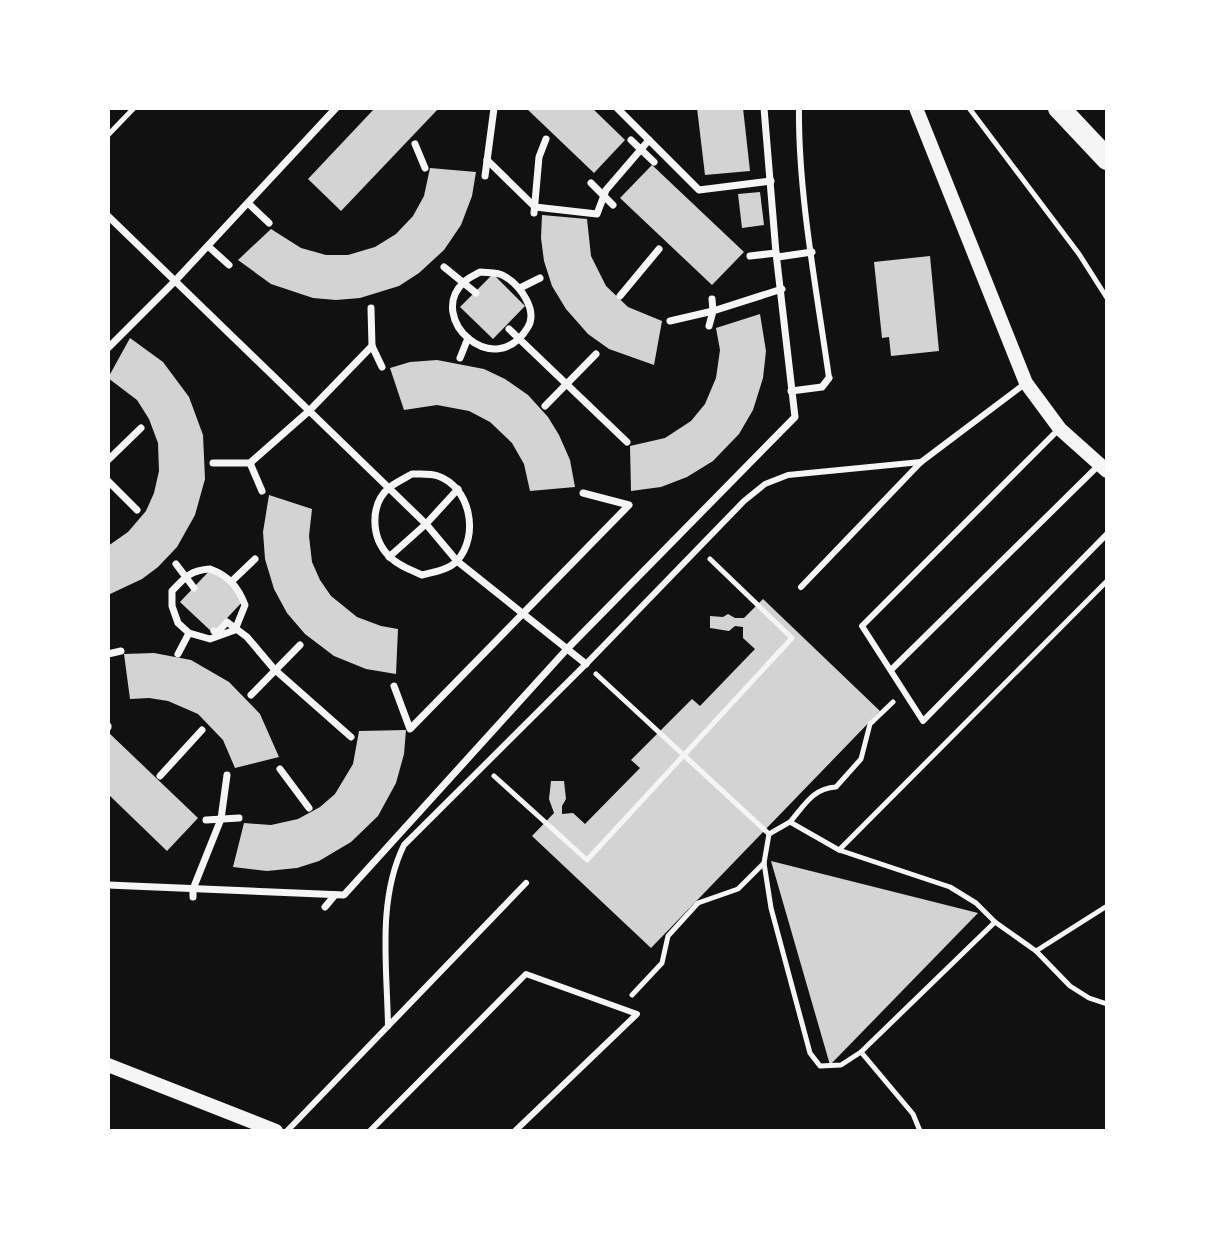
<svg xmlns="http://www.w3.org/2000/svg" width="1215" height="1239" viewBox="0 0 1215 1239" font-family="'Golos Text',sans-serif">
	<rect width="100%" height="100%" fill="#111"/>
	<g fill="#d3d3d3">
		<polygon points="375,108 439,108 341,211 308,179"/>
		<polygon points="526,108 592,108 625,140 594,173"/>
		<polygon points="697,108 743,108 750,171 705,175"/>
		<polygon points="652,165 744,252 712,285 620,198"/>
		<polygon points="430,168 476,172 472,196 461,225 444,250 419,273 399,286 360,298 336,300 313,298 271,284 238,260 271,229 301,248 326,255 348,255 375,247 396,234 413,216 424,196"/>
		<polygon points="760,192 764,225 742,228 738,194"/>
		<polygon points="542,215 587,219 591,256 606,286 628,307 662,321 654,365 609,349 588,334 566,309 552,286 544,261 541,238"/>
		<polygon points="930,256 939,351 891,356 889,337 882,338 874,262"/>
		<polygon points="493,274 525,306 493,339 460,307"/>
		<polygon points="760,314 766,351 763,378 753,410 739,434 713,461 687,477 661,487 631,491 630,446 665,438 691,421 705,404 716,378 720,350 716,328"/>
		<polygon points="130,338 163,362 189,397 203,435 205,479 195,515 177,547 158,567 142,579 108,595 108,546 128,532 146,511 154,493 159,471 158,443 149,419 137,400 108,378"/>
		<polygon points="437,360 484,369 505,379 528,395 548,417 559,435 570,460 575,487 530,491 524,464 512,443 490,422 469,411 437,405 404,410 390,368 410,362"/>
		<polygon points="269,495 312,509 309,536 312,562 320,580 331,596 357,617 381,626 398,629 396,674 366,669 334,656 305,634 287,613 274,589 265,559 263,532"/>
		<polygon points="212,568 245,599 213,633 180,602"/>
		<polygon points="763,599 880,711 651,948 532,836 554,813 549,799 551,781 564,781 566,799 562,806 562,814 573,813 585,824 640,768 631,760 692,699 700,706 755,649 743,638 743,627 735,626 729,631 710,628 710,616 723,617 728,614 735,618 744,618"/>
		<polygon points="154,653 191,660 229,682 260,714 279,757 235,768 223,740 198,714 168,701 149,698 130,699 124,654"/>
		<polygon points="406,730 404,754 396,783 378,816 351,842 319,861 297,868 267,871 233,867 244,823 271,825 298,819 320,807 335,794 353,764 359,731"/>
		<polygon points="108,732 198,818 167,851 108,794"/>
		<polygon points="771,861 978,913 830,1065"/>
	</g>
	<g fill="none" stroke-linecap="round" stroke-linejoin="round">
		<g stroke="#f5f5f5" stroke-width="5">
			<polyline points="969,108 1079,254 1107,298"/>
			<polyline points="108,135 134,108"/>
			<polyline points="596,674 769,834 790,822 839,850 950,887 976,903 995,922 1036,951 1070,986 1089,998 1107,1004"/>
			<polyline points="494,776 587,860 792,638 710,559"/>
			<path d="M790 822C804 806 813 788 836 787L861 759 870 724 893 702"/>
			<polyline points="769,834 764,863 771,908 810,1053 820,1066 841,1065 861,1052 913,1114 920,1131"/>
			<polyline points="839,850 1107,581"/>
			<polyline points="1036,951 1107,906"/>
			<polyline points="632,995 662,963 668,936 698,903 738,889 764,863"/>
			<polyline points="861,1052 995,922"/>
		</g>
		<g stroke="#f5f5f5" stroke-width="6">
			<path d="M799 108C798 194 817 292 829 378"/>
			<polyline points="1058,430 862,626 923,721 1107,534"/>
			<polyline points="801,587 921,462 1026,383"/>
			<polyline points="891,670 1099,465"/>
			<path d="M388 1026C387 966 377 900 404 845L586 664 744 501 765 484 788 475 921 462"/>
			<polyline points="287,1131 526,883"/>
			<polyline points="370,1131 526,974 637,1014 515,1131"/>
		</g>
		<g stroke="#f5f5f5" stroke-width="7">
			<polyline points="617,108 699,190 771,181"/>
			<polyline points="631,140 654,162"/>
			<polyline points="415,144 425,168"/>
			<polyline points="487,160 535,207 597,214 606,190 649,140"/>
			<polyline points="485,176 494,108"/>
			<polyline points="591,183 613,205"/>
			<polyline points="248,203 269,223"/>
			<polyline points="534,213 539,157 546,139"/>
			<polyline points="108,216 426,524 457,561 586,664"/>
			<polyline points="208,246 229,265"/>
			<polyline points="750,256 776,253"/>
			<polyline points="778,257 812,252"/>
			<polyline points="444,267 476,293"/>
			<path d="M480 272C488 273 498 272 504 276 520 285 538 310 528 327 495 383 425 318 464 282 468 278 475 275 480 272Z"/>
			<polyline points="520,288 540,278"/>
			<polyline points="620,296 659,249"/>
			<polyline points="670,321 713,311 782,289"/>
			<polyline points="709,326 713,311 712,299"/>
			<polyline points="509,329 627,442"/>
			<polyline points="372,346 382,367"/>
			<polyline points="108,348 175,281 336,108"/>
			<polyline points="460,358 468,338"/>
			<polyline points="791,391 822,387 829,378"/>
			<polyline points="545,406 596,354"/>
			<polyline points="108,460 141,428"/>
			<polyline points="213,463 250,463 309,411 372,346 371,308"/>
			<polyline points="250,463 262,491"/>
			<path d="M412 474C420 474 430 473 438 476 470 487 480 535 457 561 448 570 434 572 422 575 411 570 397 565 389 556 371 538 369 504 390 487 397 482 405 478 412 474Z"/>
			<polyline points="108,481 137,510"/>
			<polyline points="389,557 426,524 458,489"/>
			<polyline points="176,564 194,588"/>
			<path d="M210 569C229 576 238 587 245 605L235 630 210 639 189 633 178 623 172 606V591C185 577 191 570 210 569Z"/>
			<polyline points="232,581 255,559"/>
			<polyline points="214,631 217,633 227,622 247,637 274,669 351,737"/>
			<polyline points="108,654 121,651"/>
			<polyline points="178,654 189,633"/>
			<polyline points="394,686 410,729 629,505 583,493"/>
			<polyline points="251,695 300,645"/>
			<polyline points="108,726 108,727"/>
			<polyline points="280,769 309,808"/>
			<polyline points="160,776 202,730"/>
			<polyline points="206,820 239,818"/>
			<polyline points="108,885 344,895 567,649 795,417 776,253 764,108"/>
			<polyline points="193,897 193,889 221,819 227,775"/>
			<polyline points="325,907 335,895"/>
		</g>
		<g stroke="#f5f5f5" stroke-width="14">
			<polyline points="916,108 1026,383 1060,429 1107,471"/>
			<polyline points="108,1065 276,1131"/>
		</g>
		<polyline stroke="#f5f5f5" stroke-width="22" points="1059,108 1107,159"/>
	</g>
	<rect width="1215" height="1239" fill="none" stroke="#ffffff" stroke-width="220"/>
</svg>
